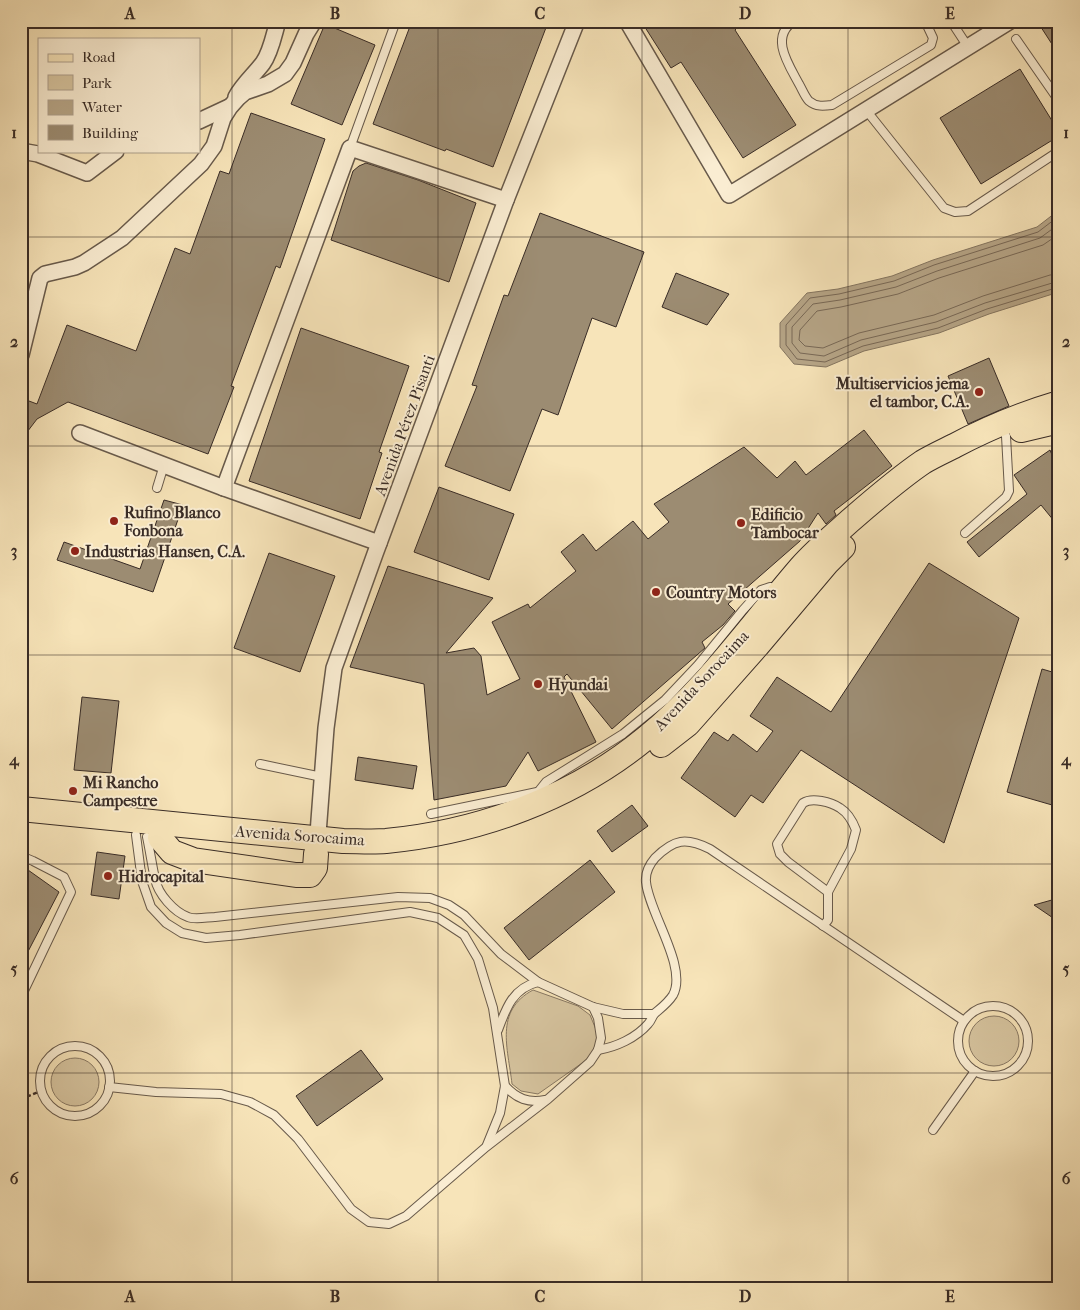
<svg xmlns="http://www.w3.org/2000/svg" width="1080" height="1310" viewBox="0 0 1080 1310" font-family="'IM FELL French Canon',serif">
	<rect width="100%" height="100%" fill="#f7e4b9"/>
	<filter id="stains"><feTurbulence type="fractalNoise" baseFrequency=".004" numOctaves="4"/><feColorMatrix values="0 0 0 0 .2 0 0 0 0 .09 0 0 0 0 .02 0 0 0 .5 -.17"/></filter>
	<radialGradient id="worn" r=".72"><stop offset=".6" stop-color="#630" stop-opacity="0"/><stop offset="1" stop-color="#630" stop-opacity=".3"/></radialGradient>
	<g fill="#d7c5a0" stroke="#887863">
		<path d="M533 990 578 1006 590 1015 597 1032V1047L585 1061 538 1094 521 1091 512 1084C508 1048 494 1011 533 990Z"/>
		<circle cx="994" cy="1041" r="25"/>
		<circle cx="75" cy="1082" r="24"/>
	</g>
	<polygon fill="#b6a587" stroke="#847560" points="1059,210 1059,292 989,314 939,333 864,351 826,367 794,364 780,347 780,323 807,293 838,289 892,276 933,260 1037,227"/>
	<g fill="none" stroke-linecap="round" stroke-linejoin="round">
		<g stroke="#786856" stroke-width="1">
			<polyline points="1059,216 1038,232 934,265 894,281 839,294 810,298 786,325 786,345 797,359 825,362 863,346 938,328 987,309 1059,287"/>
			<polyline points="1059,224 1040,238 937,271 896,287 840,300 813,304 792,327 792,343 800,353 824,356 861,340 936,322 985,303 1059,281"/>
			<polyline points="1059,234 1043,245 939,278 898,294 841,307 817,311 800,330 799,340 805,346 823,348 859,333 934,315 983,296 1050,275 1059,274"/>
		</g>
	</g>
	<g fill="#9c8c72" stroke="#392c26">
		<polygon points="412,21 537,21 547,25 493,167 446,149 445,151 373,124"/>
		<polygon points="641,21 732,21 737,28 735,30 796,125 743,158 681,62 671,68"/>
		<polygon points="1037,21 1059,21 1059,55"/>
		<polygon points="325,24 375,45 342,125 291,104"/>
		<polygon points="1020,69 1059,132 1059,136 981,184 940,118"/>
		<polygon points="251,113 325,139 280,268 276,266 231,386 234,387 208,454 68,402 37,419 21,440 21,398 37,404 67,325 136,351 175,248 190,254 220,171 229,174"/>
		<polygon points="366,163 418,180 476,203 449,282 331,240 353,171 359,166"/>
		<polygon points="540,213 644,252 616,327 592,318 558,415 542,409 510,491 445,466 477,386 472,385 504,295 508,296"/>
		<polygon points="676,273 729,294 707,325 662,307"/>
		<polygon points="301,328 409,366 379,452 382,453 360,519 249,481"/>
		<polygon points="989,358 1009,406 968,424 948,376"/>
		<polygon points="864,430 892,466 834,511 836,515 826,524 818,513 800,541 728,604 735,611 723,625 702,642 705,648 612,729 567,674 564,677 596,742 538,771 528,752 506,786 434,800 424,684 350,667 388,566 493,598 446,653 474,648 481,656 487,695 520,679 492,622 528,604 530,608 576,571 561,552 583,534 596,551 633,521 648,539 669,522 654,504 744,447 777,478 795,461 806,475"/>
		<polygon points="1050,450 1059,472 1059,527 1041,505 979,557 967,542 1027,494 1014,475"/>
		<polygon points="439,487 514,514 489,580 414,552"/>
		<polygon points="164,500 183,505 153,592 57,560 64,542 140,569"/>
		<polygon points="269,553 335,576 300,672 234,648"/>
		<polygon points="929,563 1019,618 944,843 801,750 763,803 751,795 735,817 681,778 714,732 728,741 733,734 757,752 773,731 750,716 777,677 831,712"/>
		<polygon points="1042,669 1059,674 1059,807 1007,792"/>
		<polygon points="82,697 119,701 111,773 74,770"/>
		<polygon points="358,757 417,766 413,789 355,780"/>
		<polygon points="632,805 648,826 612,852 597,831"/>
		<polygon points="97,852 125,856 119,899 91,895"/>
		<polygon points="590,860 615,892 529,960 504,928"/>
		<polygon points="21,865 59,892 21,965"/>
		<polygon points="1059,898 1059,922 1034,905"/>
		<polygon points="361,1050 383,1079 317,1126 296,1096"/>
	</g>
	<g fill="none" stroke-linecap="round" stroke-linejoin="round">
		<g stroke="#685a4b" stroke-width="10">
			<g id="service">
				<path d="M794 21C769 37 789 65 799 84 802 89 805 97 809 101 816 107 824 106 832 105L931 45 933 38 925 21"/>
				<polyline points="951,21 968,47"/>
				<polyline points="1016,39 1059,101"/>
				<polyline points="866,110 944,208 955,212 968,211 1059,151"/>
				<polyline points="350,148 396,21"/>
				<polyline points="157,488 164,465"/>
				<polyline points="965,533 1006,497 1009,491 1006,436 1002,425"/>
				<polyline points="260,764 322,777"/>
				<polyline points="537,796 538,792 546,782 623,734 665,700 698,665 743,610 761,590 770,587 778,588"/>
				<polyline points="431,814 537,792"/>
				<polyline points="136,835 142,881 151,907 166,923 182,933 206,938 240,935 410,912 438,918 464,935 478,959 493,1008 505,1086 500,1113 487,1145"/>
				<path d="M147 837C150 851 152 865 155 879 158 894 174 912 188 917 195 920 208 917 215 917L398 897 430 898 449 905 464 915 501 954 538 982"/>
				<polyline points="21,856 33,861 64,877 71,892 21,997"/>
				<path d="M823 926 828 920V892L851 849 856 830C853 822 848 813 840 808 831 802 812 797 803 803L777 844 780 854 788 862 828 892"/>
				<circle cx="993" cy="1041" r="35"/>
				<path d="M498 1030C506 1008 513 988 538 982L593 1007 623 1014H654"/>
				<circle cx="75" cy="1081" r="35"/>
				<path d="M598 1050C616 1047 636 1038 648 1024 651 1021 652 1017 654 1014 661 1008 668 1003 673 995 688 967 649 913 646 882 645 872 649 865 655 858 674 839 686 837 710 849L964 1021"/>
				<path d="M505 1086C517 1099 528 1103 545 1100"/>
				<polyline points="109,1087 156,1092 221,1094 250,1102 274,1115 298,1139 351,1209 369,1222 389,1224 406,1216 486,1147 548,1099 590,1062 598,1050 601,1038 598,1018 593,1007"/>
				<polyline points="933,1130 975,1071"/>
			</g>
		</g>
		<g stroke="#685a4b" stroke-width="18">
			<g id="minor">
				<polyline points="627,21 729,195 1010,21"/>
				<path d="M236 97C243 84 254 75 263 63 271 52 274 34 278 21"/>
				<polyline points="199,121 229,107"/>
				<polyline points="21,151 38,154 87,173 116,151"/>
				<polyline points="21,355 40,278 45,274 75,267 84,263 122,238 201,164 214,146 223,118 230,107 238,98 245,92 268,84 285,74 293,63 306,34 314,21"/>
				<polyline points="80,433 224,488 379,543"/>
				<polyline points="224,488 350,148 506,200"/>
				<polyline points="317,847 326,728 334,668 375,554 506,200 577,21"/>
			</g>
		</g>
		<g stroke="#392c26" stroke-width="26">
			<g id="primary">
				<polyline points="1021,430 1059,421"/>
				<polyline points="661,745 688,724 757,646 827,563 843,547"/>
				<path d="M21 809 343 841C357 841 372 842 386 841 480 832 573 798 646 738 706 690 751 625 801 567 816 550 834 535 852 519 875 499 898 479 923 462 933 456 944 451 954 446 988 428 1022 414 1059 403"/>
				<polyline points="160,838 172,852 193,860 296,875 310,875 315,868 316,854"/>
			</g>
		</g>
		<polyline stroke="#392c26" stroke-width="2.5" stroke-dasharray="4 2.5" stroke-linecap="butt" points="21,1099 41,1091"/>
		<use href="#service" stroke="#faedd2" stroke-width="8"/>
		<use href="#minor" stroke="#faedd2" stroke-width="15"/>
		<use href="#primary" stroke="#f7e4b9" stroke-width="24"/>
	</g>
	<path fill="none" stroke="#392c26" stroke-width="1" stroke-opacity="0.55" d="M232 21V1289M438 21V1289M642 21V1289M848 21V1289M21 237H1059M21 446H1059M21 655H1059M21 864H1059M21 1073H1059"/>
	<g fill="#8f2418" stroke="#faedd2" stroke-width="2">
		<circle cx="979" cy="392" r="5"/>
		<circle cx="114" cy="521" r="5"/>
		<circle cx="741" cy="523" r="5"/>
		<circle cx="75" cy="551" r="5"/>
		<circle cx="656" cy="592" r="5"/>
		<circle cx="538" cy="684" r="5"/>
		<circle cx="73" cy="791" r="5"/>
		<circle cx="108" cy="876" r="5"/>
	</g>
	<g text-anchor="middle" stroke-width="4" stroke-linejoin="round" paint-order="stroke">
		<g font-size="16" font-weight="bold" fill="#392c26" stroke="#faedd2" text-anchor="start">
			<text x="969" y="389" text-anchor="end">Multiservicios jema<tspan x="969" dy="18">el tambor, C.A.</tspan></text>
			<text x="124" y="518">Rufino Blanco<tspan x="124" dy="18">Fonbona</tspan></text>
			<text x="751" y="520">Edificio<tspan x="751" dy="18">Tambocar</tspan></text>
			<text x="85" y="557">Industrias Hansen, C.A.</text>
			<text x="666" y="598">Country Motors</text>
			<text x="548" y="690">Hyundai</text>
			<text x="83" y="788">Mi Rancho<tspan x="83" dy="18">Campestre</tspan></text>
			<text x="118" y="882">Hidrocapital</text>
		</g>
		<g font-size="16" fill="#392c26" stroke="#faedd2">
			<text transform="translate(404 425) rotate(-70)" y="6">Avenida Pérez Pisanti</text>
			<text transform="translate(701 680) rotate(-47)" y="6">Avenida Sorocaima</text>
			<text transform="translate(300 835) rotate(4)" y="6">Avenida Sorocaima</text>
		</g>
	</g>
	<rect width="1080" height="1310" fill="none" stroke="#f7e4b9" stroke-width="55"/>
	<rect x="38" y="38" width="162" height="115" fill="#faedd2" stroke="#ada08d"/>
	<rect x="48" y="54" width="25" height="8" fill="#f7e4b9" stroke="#ada08d"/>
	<text x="82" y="62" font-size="15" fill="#392c26">Road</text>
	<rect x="48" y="75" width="25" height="15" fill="#d7c5a0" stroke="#ada08d"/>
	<text x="82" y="88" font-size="15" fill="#392c26">Park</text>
	<rect x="48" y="100" width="25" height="15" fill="#b6a587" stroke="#ada08d"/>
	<text x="82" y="112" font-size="15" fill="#392c26">Water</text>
	<rect x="48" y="125" width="25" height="15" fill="#9c8c72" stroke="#ada08d"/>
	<text x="82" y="138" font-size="15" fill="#392c26">Building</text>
	<rect x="28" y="28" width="1024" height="1254" fill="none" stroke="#392c26" stroke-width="2"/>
	<g font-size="16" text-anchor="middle" font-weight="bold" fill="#392c26">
		<text x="130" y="19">A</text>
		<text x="335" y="19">B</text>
		<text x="540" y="19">C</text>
		<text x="745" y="19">D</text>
		<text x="950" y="19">E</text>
		<text x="14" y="138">1</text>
		<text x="1066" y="138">1</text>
		<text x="14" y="347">2</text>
		<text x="1066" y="347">2</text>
		<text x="14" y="556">3</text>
		<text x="1066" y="556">3</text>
		<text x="14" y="765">4</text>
		<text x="1066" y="765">4</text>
		<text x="14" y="974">5</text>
		<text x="1066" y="974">5</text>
		<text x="14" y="1184">6</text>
		<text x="1066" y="1184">6</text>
		<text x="130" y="1302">A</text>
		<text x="335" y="1302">B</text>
		<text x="540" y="1302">C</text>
		<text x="745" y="1302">D</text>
		<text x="950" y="1302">E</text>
	</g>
	<rect width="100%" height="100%" filter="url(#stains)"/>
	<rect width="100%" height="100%" fill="url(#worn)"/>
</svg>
